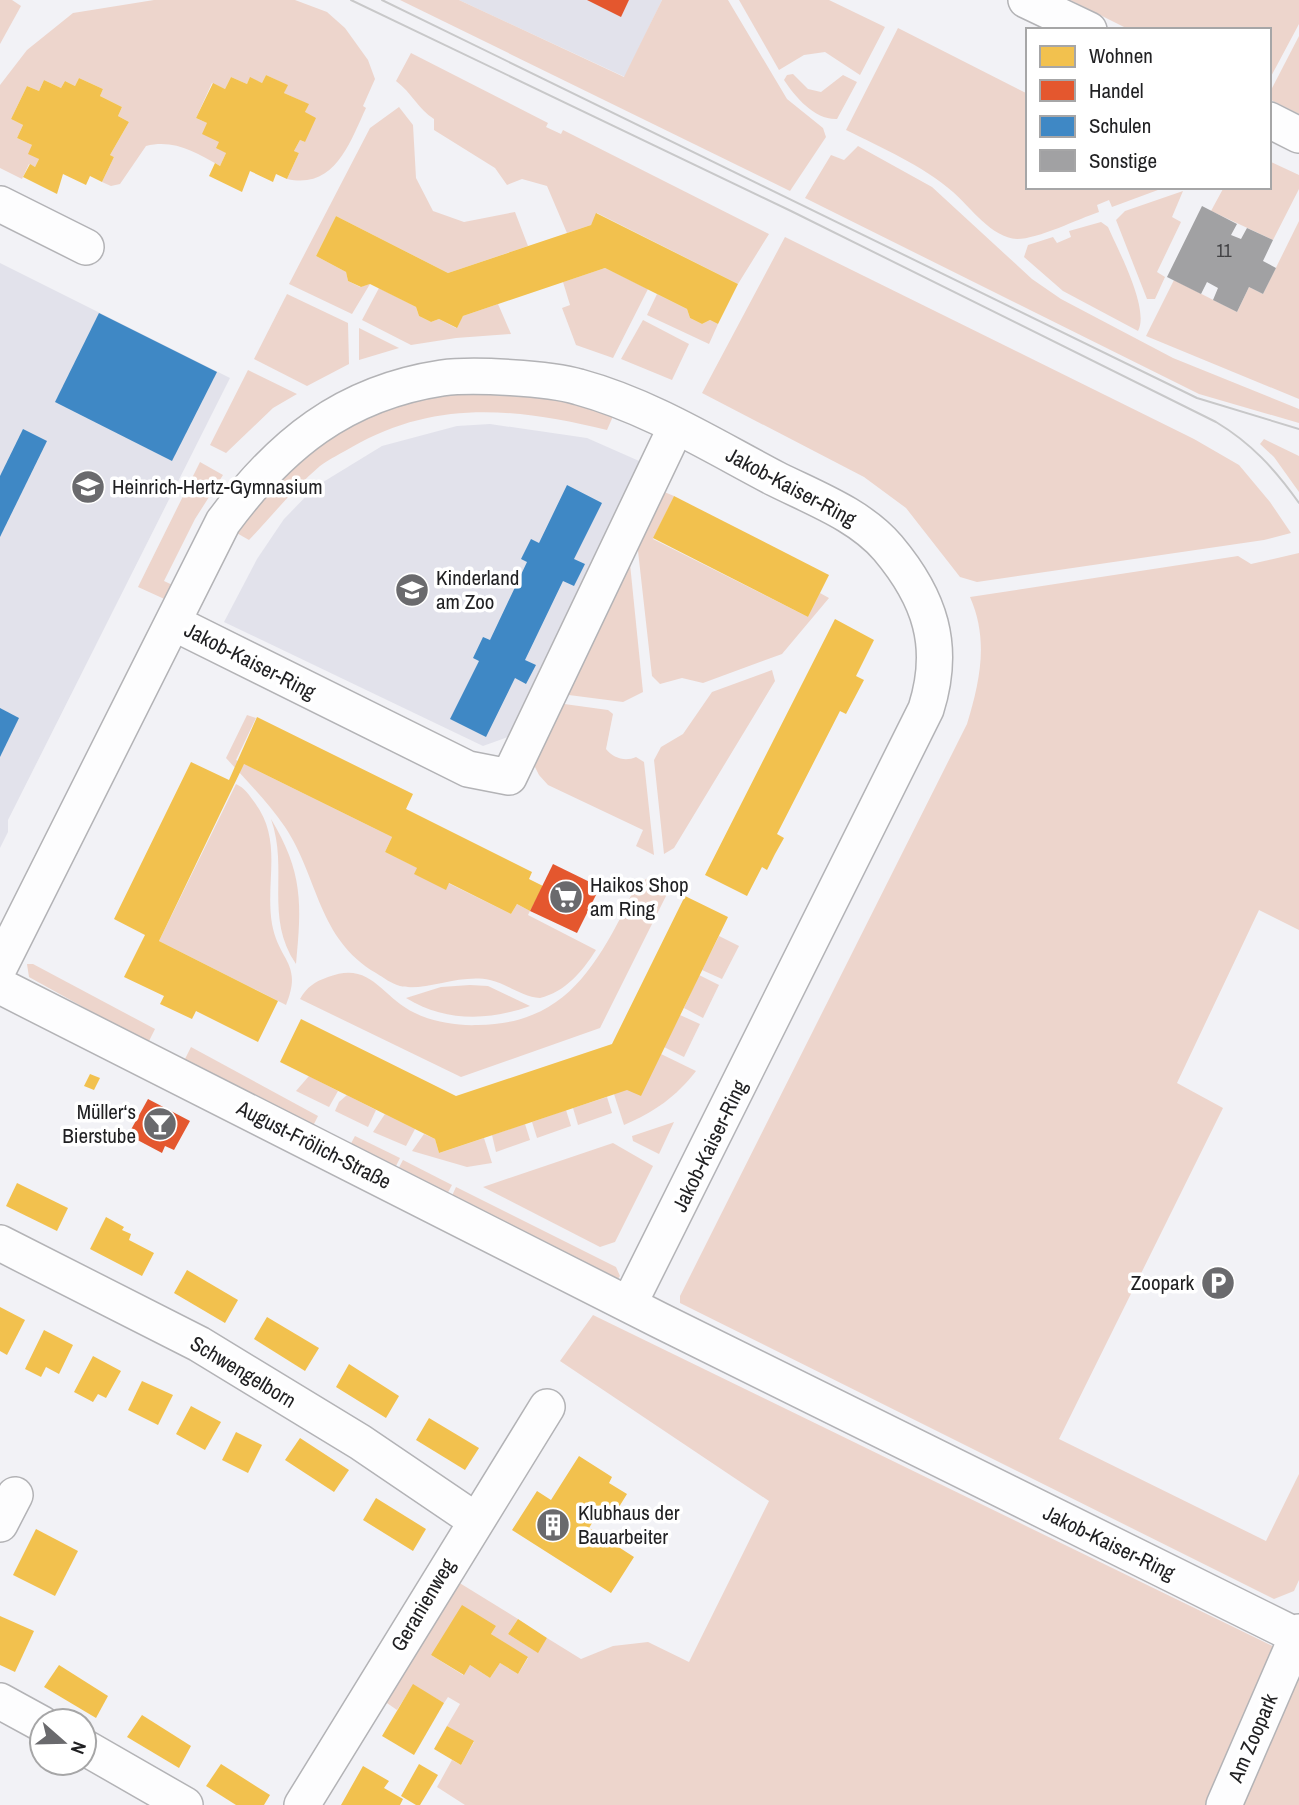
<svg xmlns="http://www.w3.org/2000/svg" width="1299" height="1805" viewBox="0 0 1299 1805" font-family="'Archivo Narrow',sans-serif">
	<rect width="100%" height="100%" fill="#f2f2f6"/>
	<g fill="#e2e2eb">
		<polygon points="459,0 662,0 625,77"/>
		<polygon points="0,263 230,378 8,820 8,832 0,848"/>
		<polygon points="490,424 587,438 646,464 511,736 483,746 224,622 257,559 284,519 315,487 382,446 457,426"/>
	</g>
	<g fill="#edd5cc" fill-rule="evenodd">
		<polygon points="0,0 12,0 21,6 0,44"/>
		<path d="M154 0H295L327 12 345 28 368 60 375 79 363 106 366 108C350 142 335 190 287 179L299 153 294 151 300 140 305 142V112L308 104 284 93 287 85 266 75 262 83 250 78 247 84 231 77 225 89 212 83 196 118 207 123 226 153 220 166C195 152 174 139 146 146L120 184 111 186 102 182 114 157 110 155 129 122 118 116 122 107 100 96 103 89 79 78 75 86 65 81 61 88 44 80 39 91 27 86 11 119 23 125 17 138 32 145 39 159 35 167 29 164 22 179 0 168V85L27 50 73 13Z"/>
		<polygon points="400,0 459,0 624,77 662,0 728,0 787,99 823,128 826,137 790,191"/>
		<polygon points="739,0 829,0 885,27 860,75 825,52 804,55 779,70"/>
		<polygon points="1070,0 1299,0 1299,24 1269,80 1269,30 1130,30"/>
		<path d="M898 28 1028 94V187H1166L1112 207 1109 200 1097 205 1099 212C1078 219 1038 239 1017 239 992 238 970 207 953 192 922 165 882 148 846 130Z"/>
		<polygon points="1299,36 1299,114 1269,99 1269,94"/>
		<path d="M411 53 548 123 546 127 561 134 563 130 769 234 738 284 597 213 591 225 567 233 547 186 522 179 507 185 495 168 434 130V119C418 109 412 93 396 81Z"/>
		<path d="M793 74 808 89 821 92 843 75 857 82 837 119C815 120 796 98 784 80L787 75Z"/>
		<polygon points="399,107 413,125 416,178 433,211 464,222 515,212 528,246 448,273 336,216 316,256 346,272 348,281 360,287 370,284 352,314 289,284 370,128"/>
		<polygon points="858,146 932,187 1032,279 1061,299 1173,358 1299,409 1299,423 1199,394 805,198 831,155 844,160"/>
		<polygon points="1269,161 1299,175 1299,189 1273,240 1211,211 1224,187 1269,187"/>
		<polygon points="1183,191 1172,217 1181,222 1157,272 1165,277 1155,299 1147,299 1116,220 1125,211"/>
		<polygon points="1299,221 1299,399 1146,336 1174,280 1237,312 1249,287 1263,294"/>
		<path d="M1101 222 1108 227C1118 250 1150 309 1138 331L1063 291 1024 257 1028 245 1053 237 1057 243 1071 237 1069 231Z"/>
		<polygon points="785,237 1194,439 1239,465 1270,502 1291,533 1264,540 977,582 960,577 906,508 864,477 702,393"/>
		<polygon points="605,268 648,289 613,358 576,345 562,308 570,305 563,282"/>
		<polygon points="379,288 416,307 419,316 431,322 439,319 456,328 463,316 498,304 511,334 456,338 411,345 362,320"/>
		<polygon points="287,294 348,323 349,364 307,386 254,359"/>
		<polygon points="657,294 687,309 690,318 702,324 710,320 718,324 709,344 647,315"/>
		<polygon points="643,320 689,344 672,380 621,359"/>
		<polygon points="359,328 399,348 359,360"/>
		<polygon points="248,370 297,394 273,408 226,453 210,445"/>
		<path d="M488 390 561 396 614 414 607 430C517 408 435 399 352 447 342 453 329 459 320 466 294 488 272 516 249 540L235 532C248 516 259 495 274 481 336 421 404 396 488 390Z"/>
		<polygon points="1264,439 1299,456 1299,492 1274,457 1260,444"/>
		<polygon points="200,462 223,475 195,519 164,581 179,588 171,602 138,587"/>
		<polygon points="662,491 674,496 653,539 808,617 820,593 829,598 782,654 703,683 682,678 660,684 652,676 637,542"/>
		<path d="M1299 553V930L1259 910 1177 1083 1223 1108 1059 1439 1266 1541 1299 1474V1580L1294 1591 1274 1599 680 1303V1296L967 724C980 681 989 640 970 597L1238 556 1251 564Z"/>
		<polygon points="630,564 643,692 623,702 561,694"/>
		<polygon points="772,670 775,681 674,848 664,854 654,760 661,747 683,734 712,692"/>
		<path d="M557 703 608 710 613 714 606 749C613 758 625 762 636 757L644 762 654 855 636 846 643 830 548 785 539 775 533 763Z"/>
		<path d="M247 715 256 718 236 760 392 837 385 852 511 914 517 904 530 911 528 915 596 950C582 972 565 992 540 998 522 997 508 984 490 980 461 973 424 992 400 986 392 984 384 978 376 973 317 938 319 878 285 827 268 802 246 780 226 758Z"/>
		<path d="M236 784C245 788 249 795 255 803 283 841 265 881 272 924 279 962 303 963 286 1005L159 941Z"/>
		<path d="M271 819C303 872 302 904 296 964 264 917 289 870 271 819Z"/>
		<path d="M649 878 670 888 600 1028 461 1077 300 999C307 987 314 982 328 977 371 960 381 997 415 1013 433 1022 458 1026 478 1025 557 1024 589 978 622 915 629 901 634 883 649 878Z"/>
		<polygon points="719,936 739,946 722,979 702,970"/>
		<polygon points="27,964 33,964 155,1029 148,1043 29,977"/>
		<polygon points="699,975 719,985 703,1018 684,1008"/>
		<path d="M470 985 488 986 530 1006C489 1021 445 1022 406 998L441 987Z"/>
		<polygon points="680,1015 700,1024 684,1057 664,1047"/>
		<polygon points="191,1047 318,1116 311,1130 184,1061"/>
		<path d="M661 1054 696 1071C676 1097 654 1112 624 1125L614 1094Z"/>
		<polygon points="309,1076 338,1091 329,1107 296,1091"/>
		<polygon points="347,1095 376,1110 368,1127 335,1111 339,1102"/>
		<polygon points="607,1097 612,1113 578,1125 573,1108"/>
		<polygon points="566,1110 571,1126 537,1138 532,1122"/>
		<polygon points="385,1114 415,1129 406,1146 373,1132"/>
		<polygon points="674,1122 659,1154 633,1141 632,1136"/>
		<polygon points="525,1124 530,1140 496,1152 492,1135"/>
		<polygon points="424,1134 435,1139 439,1153 484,1138 492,1163 467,1167 412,1151"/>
		<polygon points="355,1136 400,1158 393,1172 348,1149"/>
		<polygon points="613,1143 653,1166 615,1242 600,1247 483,1187"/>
		<polygon points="403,1160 452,1185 445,1198 396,1173"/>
		<polygon points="456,1187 616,1267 620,1276 618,1279 450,1200"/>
		<path d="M593 1315 1299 1659V1805H465L437 1787 452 1760 461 1765 474 1742 447 1726 460 1704 448 1697 444 1703 413 1685 397 1710 384 1701 458 1582 518 1619 508 1634 537 1652 547 1638 581 1659 613 1646 648 1642 689 1662 769 1501 560 1361ZM496 1626 491 1634 528 1658 518 1674 500 1663 490 1678 470 1665 463 1675 431 1655Z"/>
	</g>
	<g fill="#f2c14e">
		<polygon points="266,75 288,85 284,93 309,104 305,112 316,118 305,142 300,140 294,151 299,153 287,179 276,174 273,182 250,171 242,192 209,176 215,163 220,166 226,153 216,148 219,142 202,134 207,123 196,118 213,83 225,89 231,77 247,84 250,77 262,83"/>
		<polygon points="79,78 103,89 100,96 122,107 118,116 129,122 110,155 114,157 102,182 90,176 86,185 63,174 57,194 23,177 30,164 35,167 39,159 28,154 32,145 17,138 23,125 11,119 27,86 39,91 44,80 61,88 65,81 75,86"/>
		<polygon points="596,213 738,284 718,324 710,320 702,324 690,318 687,309 605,268 463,316 457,328 439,319 431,322 419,316 416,307 370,284 361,287 348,281 346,272 316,256 336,216 448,273 591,225"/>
		<polygon points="674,496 829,575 808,617 653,538"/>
		<polygon points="835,619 874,640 856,676 864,680 846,714 840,711 777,834 784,838 775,854 767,870 762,867 747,896 705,875"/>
		<polygon points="257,717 413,794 406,809 532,872 529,879 543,886 530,911 517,904 511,914 449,883 446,890 414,874 417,868 385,852 392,837 244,764 159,941 278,1001 258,1042 196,1011 192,1019 160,1004 164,996 124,977 145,935 114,919 191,762 229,780"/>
		<polygon points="685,896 728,917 641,1096 627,1090 439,1153 435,1139 280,1062 301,1019 456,1096 612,1044"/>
		<polygon points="90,1074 100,1078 94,1090 84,1086"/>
		<polygon points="17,1183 68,1208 57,1231 6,1206"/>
		<polygon points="106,1217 124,1227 122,1230 131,1234 129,1240 154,1253 142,1276 90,1249"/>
		<polygon points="187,1270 238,1300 225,1323 174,1293"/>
		<polygon points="0,1307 25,1320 7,1355 0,1351"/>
		<polygon points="267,1317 319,1348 305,1371 254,1339"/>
		<polygon points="44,1330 73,1345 59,1374 46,1367 41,1377 25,1369"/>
		<polygon points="93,1356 121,1371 106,1398 98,1394 93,1402 74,1392"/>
		<polygon points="349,1364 399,1396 386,1418 336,1387"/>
		<polygon points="142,1381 173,1395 158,1425 128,1410"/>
		<polygon points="191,1406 221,1422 205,1450 176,1434"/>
		<polygon points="429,1418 479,1448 465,1470 416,1440"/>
		<polygon points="236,1432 262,1445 248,1473 222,1460"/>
		<polygon points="300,1438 349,1470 334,1492 285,1460"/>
		<polygon points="579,1456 612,1477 609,1483 627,1494 609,1523 597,1515 589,1528 634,1557 611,1593 512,1530 537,1491 551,1500"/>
		<polygon points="376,1498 426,1529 413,1551 363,1520"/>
		<polygon points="36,1529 78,1551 55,1596 13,1575"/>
		<polygon points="462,1605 496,1626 491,1634 528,1657 518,1674 500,1663 490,1678 470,1665 464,1675 431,1655"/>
		<polygon points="0,1616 34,1631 15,1672 0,1665"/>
		<polygon points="518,1619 547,1638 538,1653 508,1634"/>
		<polygon points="59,1665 108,1696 96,1718 44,1687"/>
		<polygon points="413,1684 444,1703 414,1755 382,1736"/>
		<polygon points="142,1715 191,1746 179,1768 127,1737"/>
		<polygon points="447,1726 474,1741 461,1765 434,1749"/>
		<polygon points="221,1764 270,1795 264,1805 236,1805 206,1786"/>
		<polygon points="419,1764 438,1775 420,1805 416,1805 401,1796"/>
		<polygon points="363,1766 389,1781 384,1788 403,1799 400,1805 341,1805"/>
	</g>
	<g fill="#e4572e">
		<polygon points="587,0 629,0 621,17"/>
		<polygon points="553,864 600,887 577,933 530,911"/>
		<polygon points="148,1099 190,1121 174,1150 165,1146 162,1153 128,1135"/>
	</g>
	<g fill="#3f88c5">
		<polygon points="99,313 217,372 172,461 55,402"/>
		<polygon points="23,429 47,441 0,537 0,476"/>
		<polygon points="567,485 602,503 574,559 585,564 574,586 563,581 525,660 536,665 526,684 515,678 486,737 450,719 479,661 473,658 483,637 490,640 527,562 521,559 531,539 539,543"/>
		<polygon points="0,708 19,718 0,757"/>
	</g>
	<polygon fill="#a1a1a3" points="1202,206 1237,224 1231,235 1241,239 1247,228 1273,240 1263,261 1276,268 1263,294 1249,287 1237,312 1213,300 1218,288 1207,282 1201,294 1167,277"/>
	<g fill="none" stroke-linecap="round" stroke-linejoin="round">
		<g stroke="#b3b3b6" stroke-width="38">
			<g id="minor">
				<polyline points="1026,0 1089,30"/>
				<polyline points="1269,120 1299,135"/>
				<polyline points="0,204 86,247"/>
				<polyline points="174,623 468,769 509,777 676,427"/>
				<path d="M0 966 223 522C280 445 343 393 442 378 473 374 549 378 579 387 649 406 713 446 776 479 814 498 860 515 888 548 930 598 946 646 926 709L629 1304"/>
				<polyline points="0,986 659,1320 1297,1636"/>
				<polyline points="0,1243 199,1344 360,1442 475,1520"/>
				<polyline points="0,1524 15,1495"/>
				<polyline points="0,1701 42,1724"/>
				<polyline points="84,1747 185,1805"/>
				<polyline points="302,1805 547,1407"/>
				<polyline points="1224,1805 1299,1632"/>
			</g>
		</g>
		<use href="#minor" stroke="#fdfdfe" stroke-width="35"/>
		<g stroke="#c8c8c9" stroke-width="2">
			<path d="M351 0 791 211 1216 422C1251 443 1275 469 1299 503"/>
			<polyline points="382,0 1197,398 1299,429"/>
		</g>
	</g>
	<defs>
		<g id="school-disc" transform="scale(1.75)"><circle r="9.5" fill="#6a6a6d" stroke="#fff"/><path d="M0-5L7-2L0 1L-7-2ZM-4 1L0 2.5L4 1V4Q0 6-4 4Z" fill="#fff"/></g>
		<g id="supermarket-disc" transform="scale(1.75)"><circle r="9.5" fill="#6a6a6d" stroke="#fff"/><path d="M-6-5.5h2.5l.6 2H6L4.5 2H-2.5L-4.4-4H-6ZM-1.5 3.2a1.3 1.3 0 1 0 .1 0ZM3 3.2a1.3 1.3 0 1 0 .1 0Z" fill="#fff"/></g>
		<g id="bar-disc" transform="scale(1.75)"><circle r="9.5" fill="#6a6a6d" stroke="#fff"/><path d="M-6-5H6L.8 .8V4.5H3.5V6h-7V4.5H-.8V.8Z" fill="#fff"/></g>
		<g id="parking-disc" transform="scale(1.75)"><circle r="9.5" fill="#6a6a6d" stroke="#fff"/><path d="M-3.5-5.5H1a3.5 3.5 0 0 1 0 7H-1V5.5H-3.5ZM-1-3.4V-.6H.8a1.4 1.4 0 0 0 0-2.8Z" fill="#fff"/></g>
		<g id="building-disc" transform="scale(1.75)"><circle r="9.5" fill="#6a6a6d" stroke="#fff"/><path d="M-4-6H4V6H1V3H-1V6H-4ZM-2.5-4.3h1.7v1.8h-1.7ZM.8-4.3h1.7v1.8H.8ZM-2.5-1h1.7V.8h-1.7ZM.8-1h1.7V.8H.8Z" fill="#fff"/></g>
	</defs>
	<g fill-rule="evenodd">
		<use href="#school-disc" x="88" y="487"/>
		<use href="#school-disc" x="412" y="590"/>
		<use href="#supermarket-disc" x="566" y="897"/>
		<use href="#bar-disc" x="160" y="1124"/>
		<use href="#parking-disc" x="1218" y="1283"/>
		<use href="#building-disc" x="553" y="1525"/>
	</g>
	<g text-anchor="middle" stroke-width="7" stroke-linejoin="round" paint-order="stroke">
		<g font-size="18" fill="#414143">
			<text x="1224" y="257">11</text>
		</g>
		<g font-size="21" fill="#212123" stroke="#fff" text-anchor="start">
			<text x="112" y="494">Heinrich-Hertz-Gymnasium</text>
			<text x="436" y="585">Kinderland<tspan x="436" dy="24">am Zoo</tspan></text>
			<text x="590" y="892">Haikos Shop<tspan x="590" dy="24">am Ring</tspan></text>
			<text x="136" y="1119" text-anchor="end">Müller‘s<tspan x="136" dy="24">Bierstube</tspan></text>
			<text x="1194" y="1290" text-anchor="end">Zoopark</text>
			<text x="578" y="1520">Klubhaus der<tspan x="578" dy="24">Bauarbeiter</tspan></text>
		</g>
		<g font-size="21" fill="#212123" stroke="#fff">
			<text transform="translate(791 487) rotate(28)" y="7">Jakob-Kaiser-Ring</text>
			<text transform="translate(250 661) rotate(27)" y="7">Jakob-Kaiser-Ring</text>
			<text transform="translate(314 1145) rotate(27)" y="7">August-Frölich-Straße</text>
			<text transform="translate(710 1146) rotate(-64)" y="7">Jakob-Kaiser-Ring</text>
			<text transform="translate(243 1372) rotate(31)" y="7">Schwengelborn</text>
			<text transform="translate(1109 1543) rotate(26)" y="7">Jakob-Kaiser-Ring</text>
			<text transform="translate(423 1605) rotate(-59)" y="7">Geranienweg</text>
			<text transform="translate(1253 1738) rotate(-67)" y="7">Am Zoopark</text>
		</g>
	</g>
	<rect x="1026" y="28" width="245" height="161" fill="#ffffff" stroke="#a6a6a7" stroke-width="2"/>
	<rect x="1040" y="46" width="35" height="21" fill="#f2c14e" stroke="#a6a6a7" stroke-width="2"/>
	<text x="1089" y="63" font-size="21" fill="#212123">Wohnen</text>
	<rect x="1040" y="80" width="35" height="21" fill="#e4572e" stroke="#a6a6a7" stroke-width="2"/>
	<text x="1089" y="98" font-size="21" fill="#212123">Handel</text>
	<rect x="1040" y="116" width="35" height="21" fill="#3f88c5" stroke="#a6a6a7" stroke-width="2"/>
	<text x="1089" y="133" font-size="21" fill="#212123">Schulen</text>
	<rect x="1040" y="150" width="35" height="21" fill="#a1a1a3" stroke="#a6a6a7" stroke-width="2"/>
	<text x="1089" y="168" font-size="21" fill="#212123">Sonstige</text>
	<g transform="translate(63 1742) rotate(110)"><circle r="33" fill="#ffffff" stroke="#a6a6a7" stroke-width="2"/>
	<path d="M0-5L12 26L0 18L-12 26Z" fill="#6a6a6d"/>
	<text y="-10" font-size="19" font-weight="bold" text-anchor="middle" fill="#212123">N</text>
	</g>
</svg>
